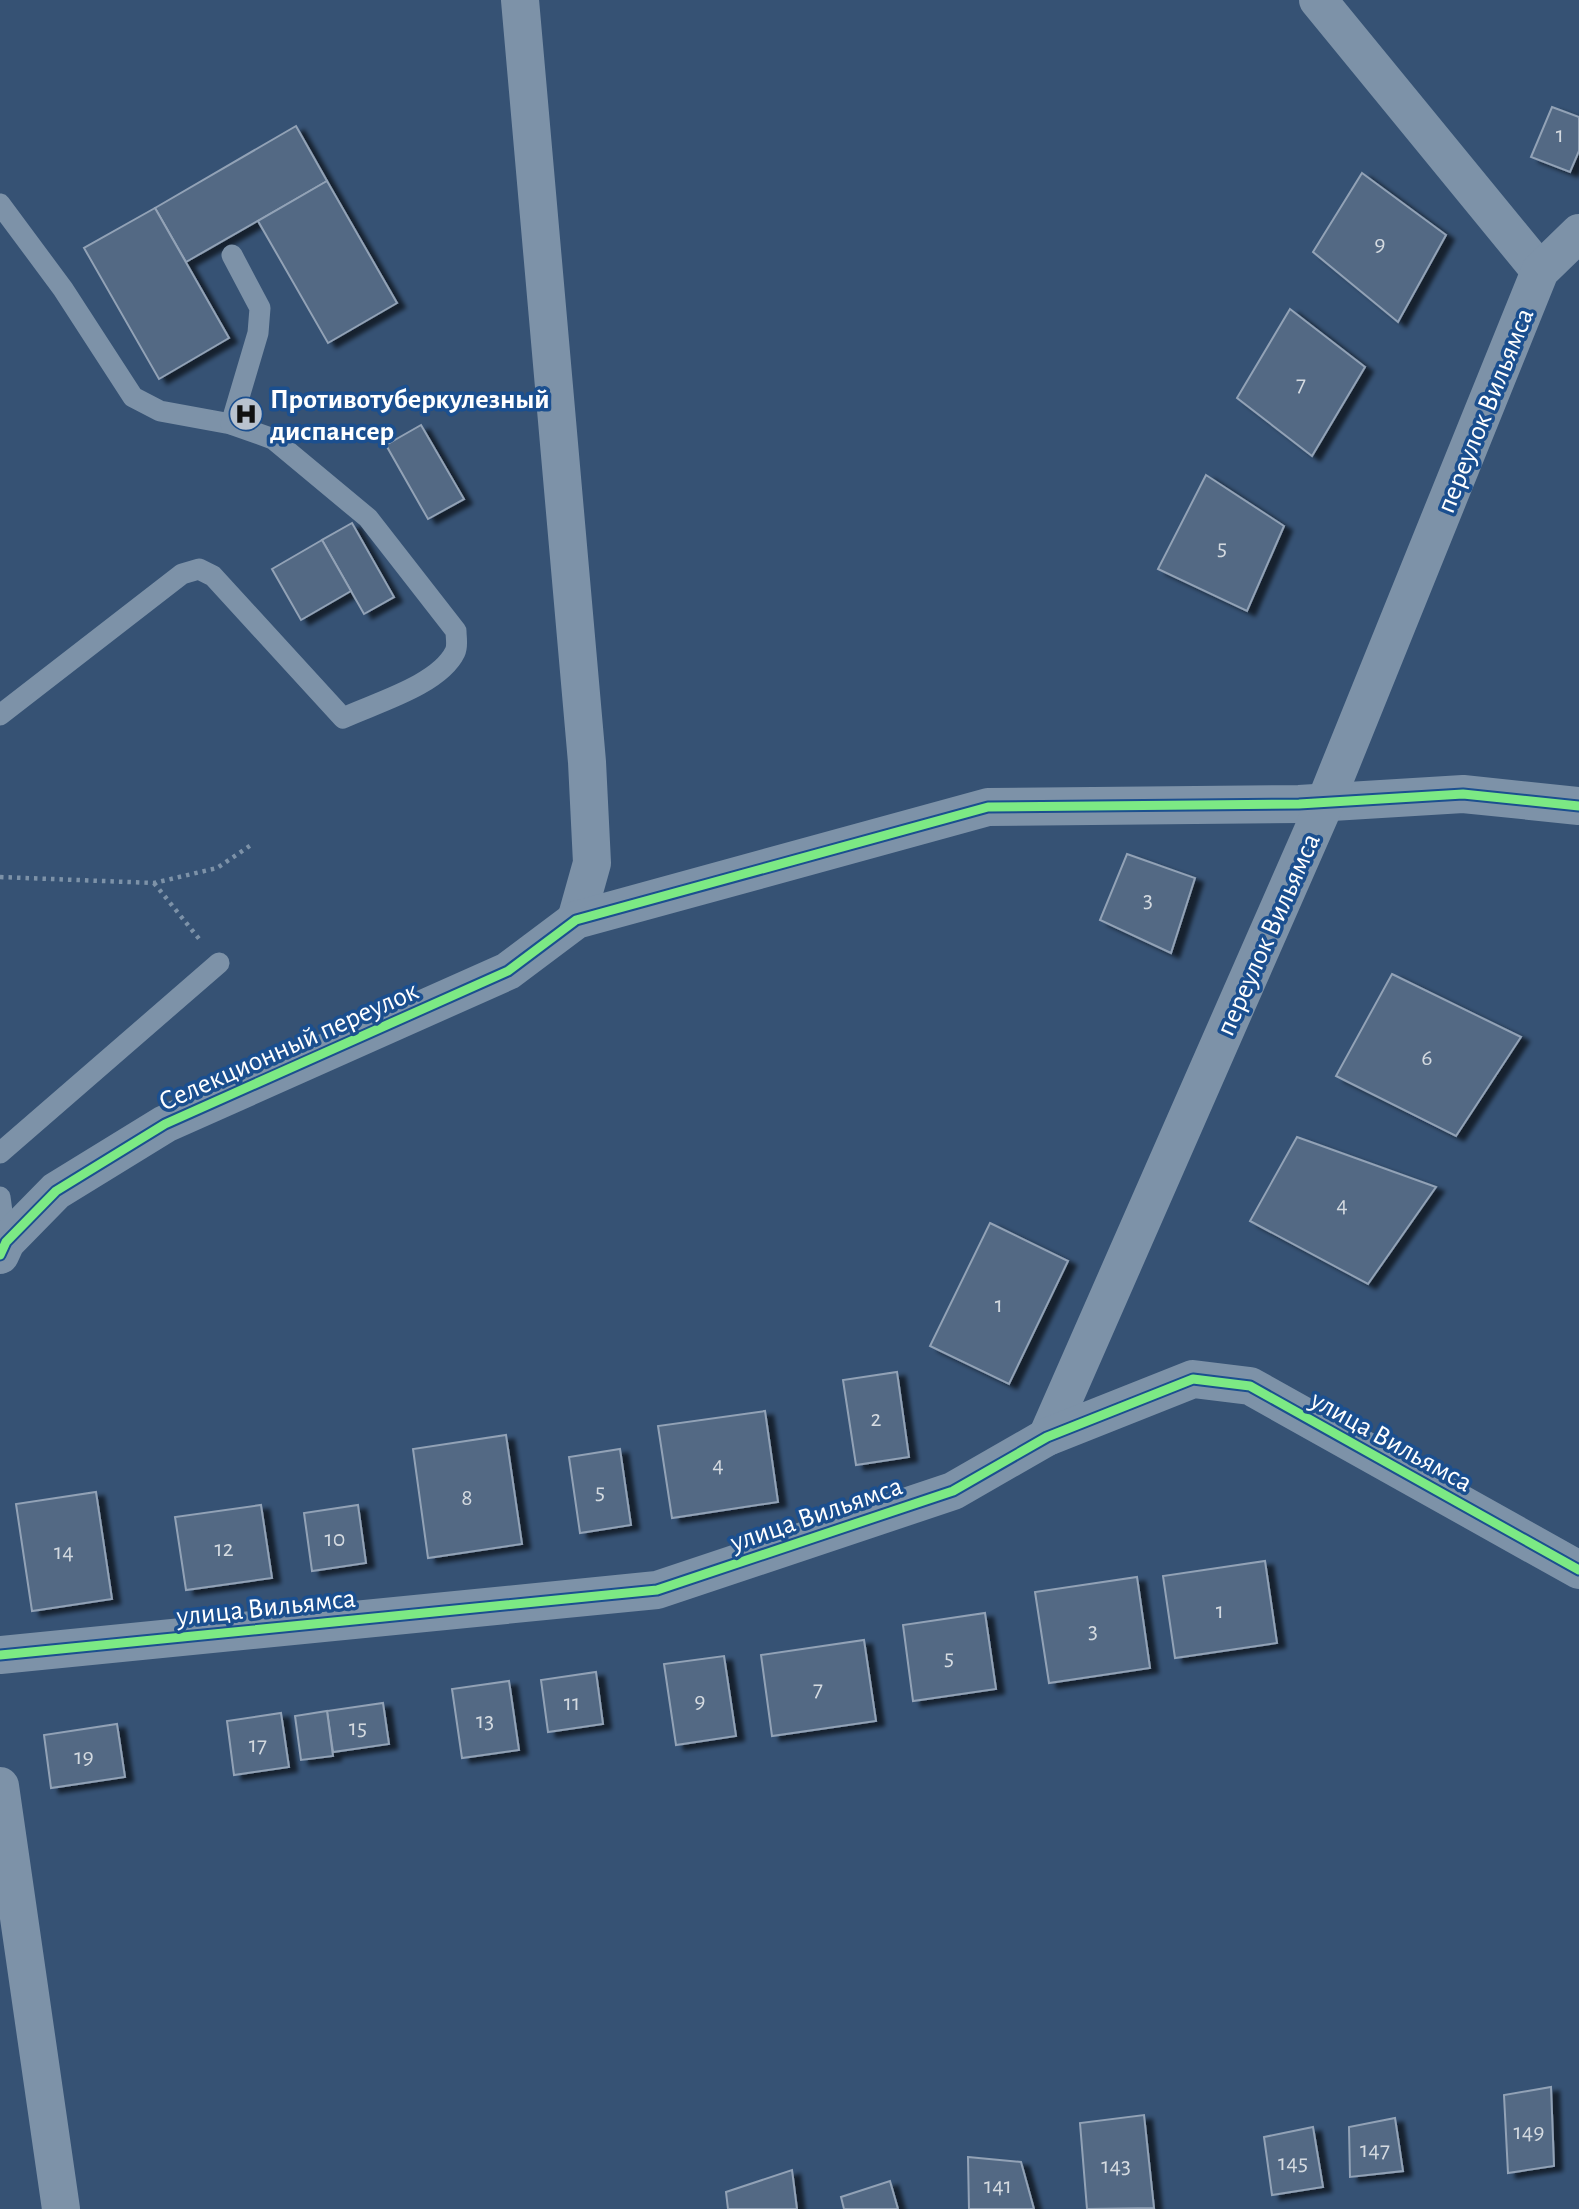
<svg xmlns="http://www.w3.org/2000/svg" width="1579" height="2209" viewBox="0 0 1579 2209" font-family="'Alegreya Sans',sans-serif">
	<defs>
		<filter id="shadow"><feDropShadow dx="8" dy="4.5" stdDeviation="2" flood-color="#0009"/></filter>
	</defs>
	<rect width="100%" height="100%" fill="#365274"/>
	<g fill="#526984" stroke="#92a2b6" stroke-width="2" filter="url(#shadow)">
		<polygon points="1552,107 1579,117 1579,151 1570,172 1531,157"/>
		<polygon points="296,126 327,181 186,262 155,208"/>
		<polygon points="1362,173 1446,235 1398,322 1313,252"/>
		<polygon points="327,181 397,303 328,343 258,221"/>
		<polygon points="155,208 229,338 159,379 84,248"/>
		<polygon points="1290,309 1365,367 1312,456 1237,398"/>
		<polygon points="421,425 464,499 428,519 386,445"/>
		<polygon points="1206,475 1284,526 1247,611 1158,569"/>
		<polygon points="352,523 394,597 364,614 322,540"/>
		<polygon points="322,540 351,591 301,620 272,569"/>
		<polygon points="1127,854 1195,878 1171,953 1100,920"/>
		<polygon points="1392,974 1521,1037 1456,1136 1336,1076"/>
		<polygon points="1297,1137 1436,1187 1368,1284 1250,1221"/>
		<polygon points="990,1223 1068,1261 1009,1384 930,1346"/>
		<polygon points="897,1372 909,1457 856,1465 843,1380"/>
		<polygon points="765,1411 778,1502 672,1518 658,1426"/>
		<polygon points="506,1435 522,1544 428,1558 413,1449"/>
		<polygon points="620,1449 631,1525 580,1533 569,1457"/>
		<polygon points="96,1492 112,1599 32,1611 16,1504"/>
		<polygon points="261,1505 272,1578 186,1590 175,1517"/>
		<polygon points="358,1505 366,1563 312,1571 304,1513"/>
		<polygon points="1265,1561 1277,1643 1175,1658 1163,1576"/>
		<polygon points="1137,1577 1150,1668 1049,1683 1035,1592"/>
		<polygon points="985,1613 996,1689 913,1701 903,1625"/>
		<polygon points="864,1640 876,1721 772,1736 761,1655"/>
		<polygon points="724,1656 736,1736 676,1745 664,1664"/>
		<polygon points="596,1672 603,1724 548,1732 541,1680"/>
		<polygon points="509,1681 519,1750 462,1758 452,1689"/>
		<polygon points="383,1703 389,1744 333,1752 327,1711"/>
		<polygon points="327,1711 333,1756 301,1760 295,1716"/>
		<polygon points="281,1713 289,1767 234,1775 227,1721"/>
		<polygon points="117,1724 125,1777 51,1788 44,1735"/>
		<polygon points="1551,2087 1554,2166 1508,2173 1504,2095"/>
		<polygon points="1144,2115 1154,2208 1087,2209 1080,2123"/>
		<polygon points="1395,2118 1403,2171 1350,2177 1349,2127"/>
		<polygon points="1313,2127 1323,2187 1272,2195 1264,2137"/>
		<polygon points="968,2157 1021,2162 1034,2209 969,2209"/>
		<polygon points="792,2170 797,2209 728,2209 726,2192"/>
		<polygon points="890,2181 898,2209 844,2209 841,2197"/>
	</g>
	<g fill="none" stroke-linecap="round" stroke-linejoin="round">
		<g stroke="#7d92a8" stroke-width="4.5" stroke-dasharray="3.5 5" stroke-linecap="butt">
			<polyline points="0,877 154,883 217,868 251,845"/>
			<polyline points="154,883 200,940"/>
		</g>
		<g stroke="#7d92a8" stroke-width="21">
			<path d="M0 204 63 289 133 397 160 411 231 424 273 439 368 518 456 631C456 638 458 646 455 652 439 685 375 703 343 718L213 576 199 569 182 574 0 715"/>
			<polyline points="231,424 258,333 260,308 232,255"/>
			<polyline points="0,1153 219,963"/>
			<polyline points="0,1197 6,1242"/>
		</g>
		<g stroke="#7d92a8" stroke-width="38">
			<polyline points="520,0 587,762 592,863 576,920"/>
			<polyline points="1318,0 1540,271"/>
			<polyline points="0,1255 6,1242 56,1191 165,1124 508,971 576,920 988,807 1299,804 1463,794 1579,806"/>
			<polyline points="1047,1437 1325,803 1540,271 1579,233"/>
			<polyline points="0,1655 657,1590 953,1491 1047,1437 1193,1379 1250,1386 1579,1570"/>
			<polyline points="0,1786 61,2209"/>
		</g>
		<g stroke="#1b4f8f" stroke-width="13">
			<g id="cycleway">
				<polyline points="0,1255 6,1242 56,1191 165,1124 508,971 576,920 988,807 1299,804 1463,794 1579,806"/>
				<polyline points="0,1655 657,1590 953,1491 1047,1437 1193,1379 1250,1386 1579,1570"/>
			</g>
		</g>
		<use href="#cycleway" stroke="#7ce984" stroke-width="9"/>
	</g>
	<defs>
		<g id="hospital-disc" transform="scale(1.75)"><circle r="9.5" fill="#b9c2ce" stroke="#1b4f8f"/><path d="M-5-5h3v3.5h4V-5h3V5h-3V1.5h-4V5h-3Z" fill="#111"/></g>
	</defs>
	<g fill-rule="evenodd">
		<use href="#hospital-disc" x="246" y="414"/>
	</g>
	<g text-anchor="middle" stroke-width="7" stroke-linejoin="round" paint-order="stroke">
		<g font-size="24" fill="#d4dae0">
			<text x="1560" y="142">1</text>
			<text x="1380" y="251">9</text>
			<text x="1301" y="391">7</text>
			<text x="1222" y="555">5</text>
			<text x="1148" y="907">3</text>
			<text x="1427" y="1065">6</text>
			<text x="1342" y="1212">4</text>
			<text x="999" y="1312">1</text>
			<text x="876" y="1426">2</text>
			<text x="718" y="1472">4</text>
			<text x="600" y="1499">5</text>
			<text x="467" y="1505">8</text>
			<text x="335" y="1546">10</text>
			<text x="224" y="1556">12</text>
			<text x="64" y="1559">14</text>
			<text x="1220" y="1618">1</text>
			<text x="1093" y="1638">3</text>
			<text x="949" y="1665">5</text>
			<text x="818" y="1696">7</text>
			<text x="700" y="1708">9</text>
			<text x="572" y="1710">11</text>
			<text x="485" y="1728">13</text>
			<text x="358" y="1735">15</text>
			<text x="258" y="1752">17</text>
			<text x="84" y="1764">19</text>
			<text x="1529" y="2139">149</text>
			<text x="1375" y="2157">147</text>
			<text x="1293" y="2170">145</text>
			<text x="1116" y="2173">143</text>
			<text x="998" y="2193">141</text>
		</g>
		<g font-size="28" font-weight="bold" fill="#fff" stroke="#1b4f8f" text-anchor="start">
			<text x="270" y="408">Противотуберкулезный<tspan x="270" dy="32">диспансер</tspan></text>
		</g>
		<g font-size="28" fill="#fff" stroke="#1b4f8f">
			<text transform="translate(1484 410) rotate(-68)" y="10">переулок Вильямса</text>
			<text transform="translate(1267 934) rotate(-66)" y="10">переулок Вильямса</text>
			<text transform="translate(288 1045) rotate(-24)" y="10">Селекционный переулок</text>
			<text transform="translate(1392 1440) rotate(29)" y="10">улица Вильямса</text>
			<text transform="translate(816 1513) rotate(-19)" y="10">улица Вильямса</text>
			<text transform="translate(266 1606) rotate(-6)" y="10">улица Вильямса</text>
		</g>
	</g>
</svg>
